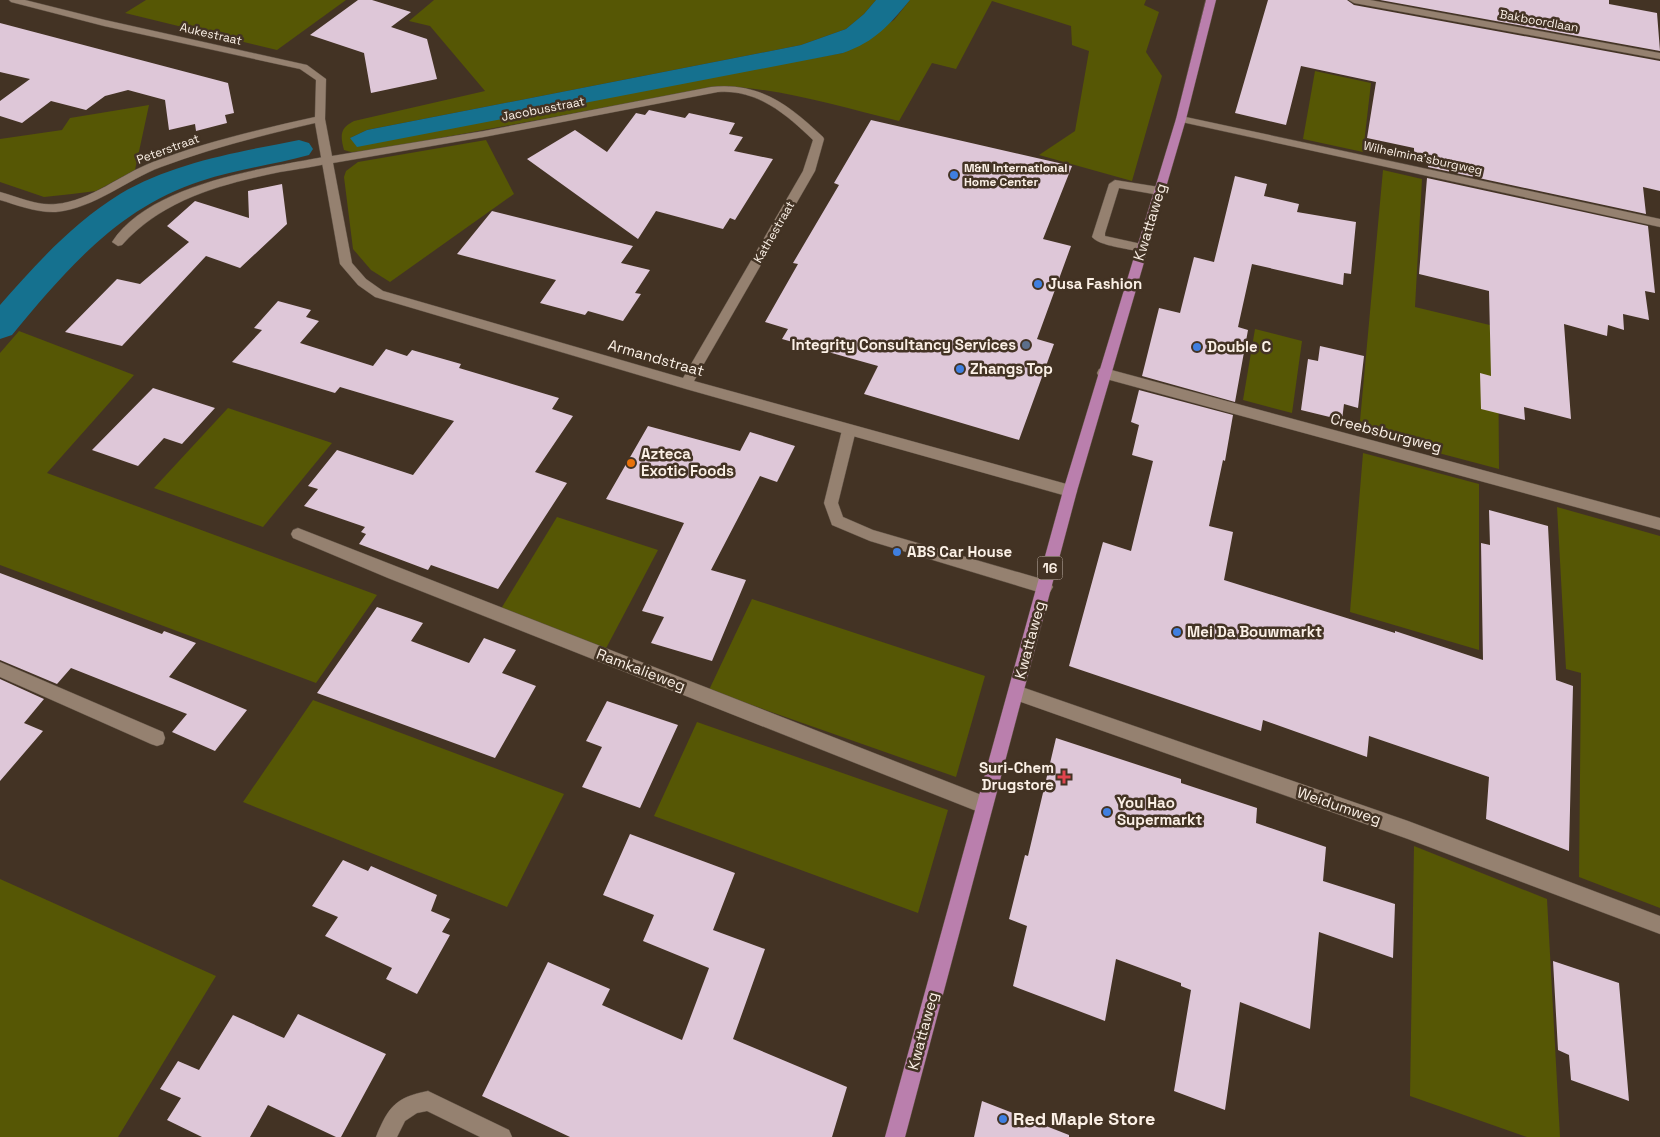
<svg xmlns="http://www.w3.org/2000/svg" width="1660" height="1137" viewBox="0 0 1660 1137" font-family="'Space Grotesk',sans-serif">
	<rect width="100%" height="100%" fill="#433324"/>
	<g fill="#565705">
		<polygon points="146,0 346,0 277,50 125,13"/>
		<path d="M434 0H876L864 14 846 29 801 45 367 130 350 138 843 53 894 20 910 0H1146L1144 5 1159 12 1146 52 1162 76 1132 181 1039 155 1075 131 1089 51 1072 45 1071 26 992 1 956 69 932 63 899 121C840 107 781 88 720 86L371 151 351 152 344 150C340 135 340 128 354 121L485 91 430 26 409 21Z"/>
		<polygon points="1315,71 1371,83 1363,152 1303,139"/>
		<polygon points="149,105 135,170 96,191 72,194 44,197 0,182 0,139 62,130 70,118"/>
		<polygon points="486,140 514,194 390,282 371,270 353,249 344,177 346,171 358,162"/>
		<polygon points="1383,170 1422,179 1415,307 1498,327 1499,469 1359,432"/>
		<polygon points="1255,329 1302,341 1292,413 1243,400"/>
		<polygon points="19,331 134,375 47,473 377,595 316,683 0,565 0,353"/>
		<polygon points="228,408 332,443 263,527 154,488"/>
		<polygon points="1363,453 1479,484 1479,650 1350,612"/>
		<polygon points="1557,507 1660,536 1660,908 1579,877 1581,673 1566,669"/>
		<polygon points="557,517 658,550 603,654 496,617"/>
		<polygon points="752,599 985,676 956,777 709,690"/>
		<polygon points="313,700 564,794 507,907 243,802"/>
		<polygon points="697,722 948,810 918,913 654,816"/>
		<polygon points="1414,846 1547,899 1560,1137 1527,1137 1410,1096"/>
		<polygon points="0,879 216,976 118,1137 0,1137"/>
	</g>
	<path fill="#15718f" d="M876 0H910C888 26 876 41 843 53L357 147 350 138 367 130 801 45 846 29 864 14Z"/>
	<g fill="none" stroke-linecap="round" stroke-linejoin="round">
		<path fill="#15718f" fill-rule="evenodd" d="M299 140 309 143 313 149 309 155C273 165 236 169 201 181 119 207 65 271 12 335L0 339V305C36 264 73 223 120 194 174 162 239 152 299 140Z"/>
	</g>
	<g fill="#dec7d8">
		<polygon points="358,0 372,0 411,12 391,27 427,39 437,79 371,93 364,53 310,35"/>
		<polygon points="1268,0 1347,0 1354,5 1660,61 1660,191 1643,187 1646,214 1428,167 1429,155 1414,152 1414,148 1367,138 1376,82 1301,66 1286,125 1235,113"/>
		<polygon points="1380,0 1609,0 1609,4 1657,13 1660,51"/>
		<polygon points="0,23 228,83 234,113 225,115 227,123 196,131 195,124 169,130 165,100 128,90 105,96 86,110 51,101 22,123 0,116 0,101 30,79 0,72"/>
		<polygon points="649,110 685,118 689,113 735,123 729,134 743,137 734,151 773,159 735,220 730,218 723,229 656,211 638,239 527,159 575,130 607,152 636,113 645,115"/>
		<polygon points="871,120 1072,166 1043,239 1071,246 1037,339 1054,344 1019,440 864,394 878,366 782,339 788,329 765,322 798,264 793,263 839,185 834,183"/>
		<polygon points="1235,176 1267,184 1264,196 1299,204 1297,212 1356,222 1351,274 1344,273 1343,285 1252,264 1238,327 1248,330 1235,402 1142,376 1159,308 1180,313 1194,257 1214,262"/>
		<polygon points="1427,178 1648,226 1655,293 1645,291 1649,320 1623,314 1624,330 1608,325 1607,336 1564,324 1571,419 1524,407 1525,420 1481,409 1480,373 1491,376 1489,291 1419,274"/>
		<polygon points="282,184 287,224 240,268 206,256 122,346 65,332 117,279 140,284 189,242 167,226 195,201 249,218 248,191"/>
		<polygon points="492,211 633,246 621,263 650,270 635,293 641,294 623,321 588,311 585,315 540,303 556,280 457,254"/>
		<polygon points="278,301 311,310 306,317 319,321 300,343 373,366 386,349 407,356 412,350 461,364 459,368 559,398 552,409 573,416 535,472 567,483 498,589 431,565 428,570 359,544 366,534 361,532 365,527 304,506 318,489 308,486 337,450 413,475 454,421 340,387 335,393 232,362 262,330 254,328"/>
		<polygon points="1320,346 1364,356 1358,408 1344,404 1342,420 1301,410 1308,359 1318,361"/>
		<polygon points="153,388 215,408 182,444 164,438 138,466 92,450"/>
		<polygon points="1139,390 1233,415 1225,461 1223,460 1209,526 1233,532 1224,580 1395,633 1395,631 1483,660 1481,543 1490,545 1489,510 1548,526 1556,680 1573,686 1569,851 1486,819 1489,777 1369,736 1367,757 1263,720 1261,731 1069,666 1103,542 1131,551 1153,461 1132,455 1139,425 1131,422"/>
		<polygon points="648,426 740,451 750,432 795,446 777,482 760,476 711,570 746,580 712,661 651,643 664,617 642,611 684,523 606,499"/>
		<polygon points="0,573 162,634 164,631 196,643 169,677 247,710 215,751 172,732 187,714 71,668 57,684 0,660"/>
		<polygon points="377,607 423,623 411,641 469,663 484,638 516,650 502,673 536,686 495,758 317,693"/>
		<polygon points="0,679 44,699 24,723 43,731 0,781"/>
		<polygon points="607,701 678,725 640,808 582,787 602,747 586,741"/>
		<polygon points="1056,738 1181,779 1181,783 1257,808 1256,823 1326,847 1323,881 1395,904 1393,958 1319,932 1310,1029 1240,1002 1225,1110 1174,1091 1191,990 1181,986 1181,983 1116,959 1105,1021 1013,986 1027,926 1009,919 1025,855 1028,856"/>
		<polygon points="630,834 735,873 713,930 765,949 733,1039 847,1087 832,1137 570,1137 482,1096 548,962 610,989 602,1005 682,1040 709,968 643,941 654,915 603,895"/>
		<polygon points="343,860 368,871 371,866 437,895 431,911 450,919 442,932 450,935 417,994 386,979 392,968 325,936 338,917 312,906"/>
		<polygon points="1553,961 1619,983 1629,1101 1571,1080 1569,1055 1558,1050"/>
		<polygon points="298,1014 386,1054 341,1137 336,1137 268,1105 250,1137 202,1137 167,1120 181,1098 160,1089 178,1061 199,1070 233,1015 284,1038"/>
		<polygon points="982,1101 1069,1135 1069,1137 974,1137"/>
	</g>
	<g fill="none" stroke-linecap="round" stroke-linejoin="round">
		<g stroke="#605245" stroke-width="1">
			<g id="lane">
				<path d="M329 156 333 158 335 160 333 162C316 167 297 169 280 172 222 184 163 199 122 245L118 246 112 242C150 183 266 168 329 156Z"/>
				<path d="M1115 180 1159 187 1165 191 1159 195 1119 188 1105 233V236L1146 245 1148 248 1146 251 1142 252C1130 249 1099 246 1092 237L1109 184Z"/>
				<polygon points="849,425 854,426 856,430 838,503 843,517 873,530 1045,580 1050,582 1053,587 1050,592 1045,594 870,541 832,525 824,503 842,430 844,426"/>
			</g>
		</g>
		<g stroke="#605245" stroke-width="1">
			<g id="street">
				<path d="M9 0H25L105 20 307 65 326 79 325 119 332 156 484 131 711 87C760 82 789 105 823 137L824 139 815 171 694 381 1070 485 1075 487 1077 491 1075 495 1070 497 686 389 375 297 358 285 340 264 315 123C264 135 211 148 161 167 126 180 95 208 56 212 37 213 17 205 0 200V192C18 197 37 206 56 204 91 201 121 174 153 162 205 142 261 129 315 117L316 80 300 69 104 26 11 2ZM718 92C757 89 786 114 813 140L803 171 683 378 383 291 366 279 352 263 333 163 484 137Z"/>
				<polygon points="1349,0 1370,0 1660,53 1660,59 1354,3"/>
				<polygon points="1181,116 1660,219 1660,227 1177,121 1176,119"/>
				<polygon points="1104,368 1660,518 1660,530 1099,377 1097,373 1099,369"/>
				<polygon points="298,528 984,796 990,799 993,805 990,811 984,814 388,578 293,538 291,534 293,530"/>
				<polygon points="0,662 163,732 165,738 163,744 157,746 151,744 0,677"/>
				<polygon points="1016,685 1408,821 1660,916 1660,934 1408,839 1010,698 1008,693 1010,688"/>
				<path d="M428 1091 509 1130 512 1137H480L427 1111 417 1113 405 1121 397 1137H376C388 1107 396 1097 428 1091Z"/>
			</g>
		</g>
		<g stroke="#605245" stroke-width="1">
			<polygon id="primary" points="1206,0 1216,0 1186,119 1077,491 905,1137 885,1137 1063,491 1176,119"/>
		</g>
		<use href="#lane" fill="#958170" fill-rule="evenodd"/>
		<use href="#street" fill="#958170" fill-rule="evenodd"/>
		<use href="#primary" fill="#ba7fad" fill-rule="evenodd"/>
	</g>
	<g fill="#3f7fe0" stroke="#433324" stroke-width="2">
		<circle cx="954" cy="175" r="5"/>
		<circle cx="1038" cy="284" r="5"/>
		<circle cx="1197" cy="347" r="5"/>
		<circle cx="960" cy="369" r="5"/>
		<circle cx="897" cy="552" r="5"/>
		<circle cx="1177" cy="632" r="5"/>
		<circle cx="1107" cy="812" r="5"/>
		<circle cx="1003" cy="1119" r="5"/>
	</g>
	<circle fill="#5c6f8a" stroke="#433324" stroke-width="2" cx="1026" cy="345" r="5"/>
	<circle fill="#e8710a" stroke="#433324" stroke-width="2" cx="631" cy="463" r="5"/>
	<path fill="#e0444e" stroke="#433324" stroke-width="2" d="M1061.5 769.5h5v5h5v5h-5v5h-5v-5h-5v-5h5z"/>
	<g text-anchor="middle" stroke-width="5" stroke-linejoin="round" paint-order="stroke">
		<g font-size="12" fill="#fbf0e6" stroke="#433324">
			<text transform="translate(1539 21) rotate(10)" y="4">Bakboordlaan</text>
			<text transform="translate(211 34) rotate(13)" y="4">Aukestraat</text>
			<text transform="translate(543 109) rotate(-11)" y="4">Jacobusstraat</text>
			<text transform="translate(168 149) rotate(-20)" y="4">Peterstraat</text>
			<text transform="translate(1423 158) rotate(12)" y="4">Wilhelmina'sburgweg</text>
			<text transform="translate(774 232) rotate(-60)" y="4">Kathestraat</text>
		</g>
		<g font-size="12" font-weight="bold" fill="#fbf0e6" stroke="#433324" text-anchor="start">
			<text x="964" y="172">M&amp;N International<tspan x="964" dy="14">Home Center</tspan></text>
		</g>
		<rect fill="#433324" stroke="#c4b7ac" stroke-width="1" x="1037.5" y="556.5" width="25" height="23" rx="4"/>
		<g font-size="14" font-weight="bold" fill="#fbf0e6">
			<text x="1050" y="573">16</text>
		</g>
		<g font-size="15" fill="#fbf0e6" stroke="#433324">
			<text transform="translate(1150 222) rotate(-73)" y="5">Kwattaweg</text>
			<text transform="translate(656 358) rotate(16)" y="5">Armandstraat</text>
			<text transform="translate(1386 433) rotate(15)" y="5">Creebsburgweg</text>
			<text transform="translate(1030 640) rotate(-75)" y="5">Kwattaweg</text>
			<text transform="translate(641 670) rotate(21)" y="5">Ramkalieweg</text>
			<text transform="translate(1339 806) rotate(19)" y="5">Weidumweg</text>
			<text transform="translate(923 1031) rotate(-75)" y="5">Kwattaweg</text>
		</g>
		<g font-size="15" font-weight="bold" fill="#fbf0e6" stroke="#433324" text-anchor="start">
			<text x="1048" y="289">Jusa Fashion</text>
			<text x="1016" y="350" text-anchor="end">Integrity Consultancy Services</text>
			<text x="1207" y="352">Double C</text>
			<text x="970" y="374">Zhangs Top</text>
			<text x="641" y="459">Azteca<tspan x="641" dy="17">Exotic Foods</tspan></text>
			<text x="907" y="557">ABS Car House</text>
			<text x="1187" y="637">Mei Da Bouwmarkt</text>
			<text x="1054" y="773" text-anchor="end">Suri-Chem<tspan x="1054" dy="17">Drugstore</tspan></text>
			<text x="1117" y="808">You Hao<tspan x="1117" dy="17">Supermarkt</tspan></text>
		</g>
		<g font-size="18" font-weight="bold" fill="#fbf0e6" stroke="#433324" text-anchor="start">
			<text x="1013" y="1125">Red Maple Store</text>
		</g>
	</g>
</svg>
